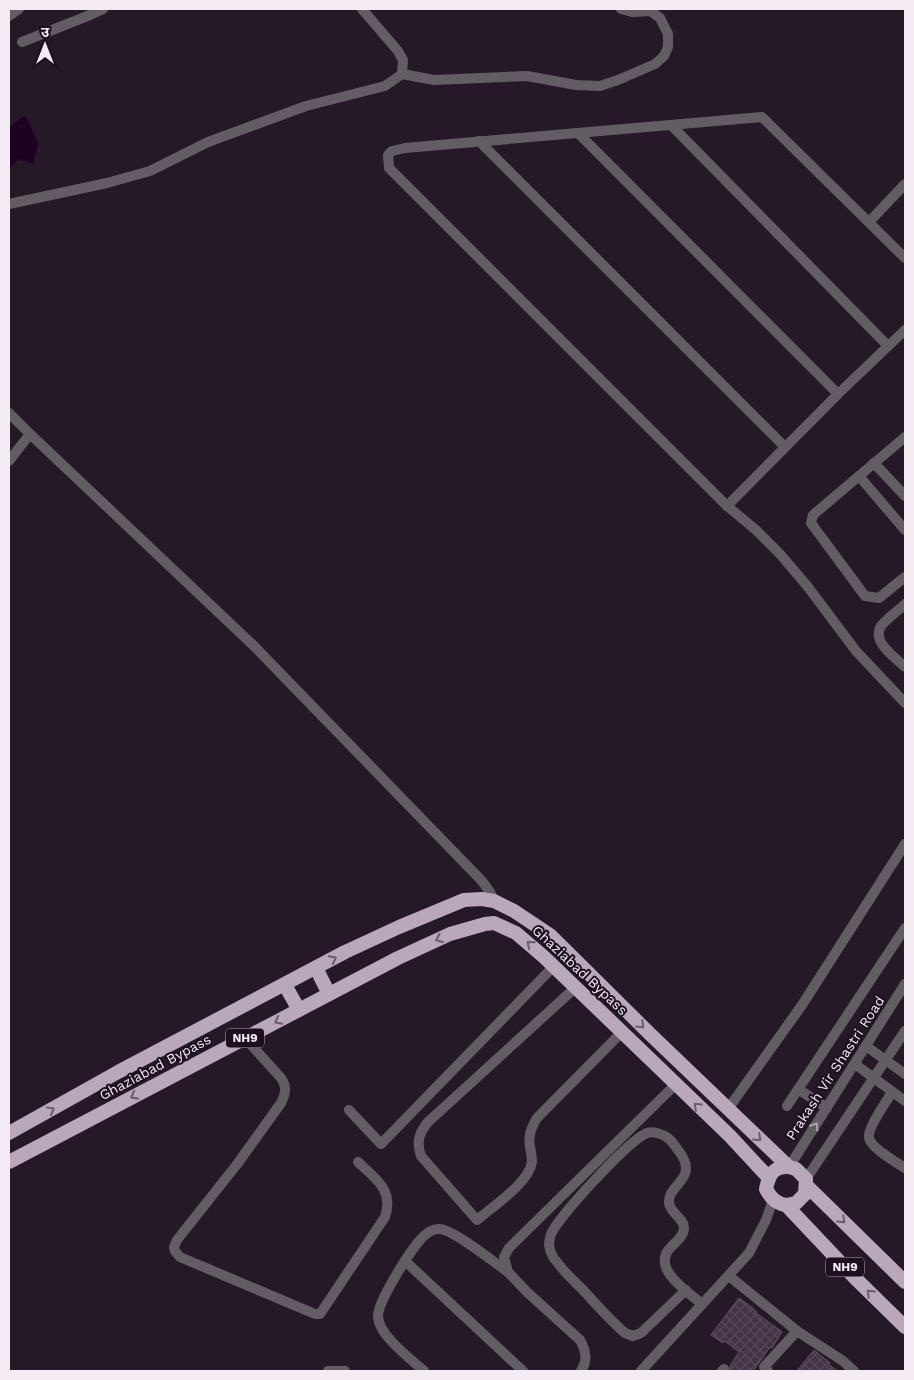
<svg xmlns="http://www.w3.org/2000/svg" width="914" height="1380" viewBox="0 0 914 1380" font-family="'Work Sans','Noto Sans Devanagari',sans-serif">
	<defs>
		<pattern id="building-cross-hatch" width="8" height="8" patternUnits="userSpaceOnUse" patternTransform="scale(1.25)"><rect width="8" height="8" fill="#423444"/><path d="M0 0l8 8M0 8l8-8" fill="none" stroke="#554856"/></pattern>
	</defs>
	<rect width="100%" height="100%" fill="#251927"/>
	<polygon fill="#1f0124" points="24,116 28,120 38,144 33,164 18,159 9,170 9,127"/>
	<g fill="url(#building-cross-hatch)" stroke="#655667">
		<polygon points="739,1298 754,1309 754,1310 757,1312 756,1313 782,1332 772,1348 770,1347 753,1371 730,1371 730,1366 739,1352 725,1341 723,1343 711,1335"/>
		<polygon points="814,1350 830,1363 829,1365 838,1371 797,1371"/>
	</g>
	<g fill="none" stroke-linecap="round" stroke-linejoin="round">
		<g stroke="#635c64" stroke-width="10">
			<polyline points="621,9 632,12 651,11"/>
			<polyline points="9,16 19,9"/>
			<polyline points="22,42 90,15 103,9"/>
			<polyline points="402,74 434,80 527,76 576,85 600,86 618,80 655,64 664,56 668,47 668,34 660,18 648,9"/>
			<polyline points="671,125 888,346"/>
			<polyline points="578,133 838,394"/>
			<polyline points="479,141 785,447"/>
			<polyline points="9,204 107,183 150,171 208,142 306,106 385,86 402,74 403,60 398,51 362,9"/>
			<polyline points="869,222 905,184"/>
			<polyline points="905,258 762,117 405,148 392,151 388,155 389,168 727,506 756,530 780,554 808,587 856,651 905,703"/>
			<polyline points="9,413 30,434 253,645 482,881 490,892 494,901"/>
			<polyline points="905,437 813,515 811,523 865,596 879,598 905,577"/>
			<polyline points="9,461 30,434"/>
			<polyline points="874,463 905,496"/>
			<polyline points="859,476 905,530"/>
			<polyline points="727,506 838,394 905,330"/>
			<path d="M905 604C898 611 887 618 881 626 871 642 896 658 905 667"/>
			<path d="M576 987 428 1122C419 1133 416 1142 421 1156L477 1220C492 1207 529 1183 532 1162 532 1157 531 1152 530 1147 528 1136 531 1128 537 1118L622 1032"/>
			<path d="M245 1038 281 1078C287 1087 286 1093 281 1103L238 1163 177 1240 174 1247 175 1251 180 1257 315 1314H320L385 1217C394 1190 376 1179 358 1162"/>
			<polyline points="866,1046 905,1074"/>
			<polyline points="855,1064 905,1101"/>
			<polyline points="798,1089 827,1108"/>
			<path d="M892 1092C887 1101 867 1128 869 1138 871 1148 896 1162 905 1168"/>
			<polyline points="787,1106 905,928"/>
			<polyline points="728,1109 802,1005 905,844"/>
			<polyline points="349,1110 381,1144 554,966"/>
			<polyline points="789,1167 905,984"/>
			<polyline points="806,1179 905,1031"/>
			<polyline points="405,1261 523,1371"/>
			<polyline points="729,1276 797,1331 843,1361 854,1371"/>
			<path d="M686 1290 641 1333 633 1336 625 1333C610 1320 597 1305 583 1290 574 1281 564 1272 557 1262 553 1258 550 1251 549 1245 549 1242 550 1237 551 1234 559 1216 629 1140 647 1133 653 1131 663 1134 668 1138 672 1141 675 1146 678 1150 701 1179 667 1184 669 1203 670 1213 684 1218 684 1228 684 1236 676 1242 671 1247 650 1268 687 1291 702 1304"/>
			<polyline points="328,1371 345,1371"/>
			<path d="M424 1371C411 1359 378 1335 378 1316 378 1301 410 1251 421 1239 425 1234 433 1228 440 1229 454 1230 495 1263 508 1272"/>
			<path d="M581 1371C588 1360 586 1351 580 1340L527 1292 508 1272 504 1257 509 1248 675 1085"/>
			<polyline points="641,1371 749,1253 766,1220 773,1200"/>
			<polyline points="722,1371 724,1369"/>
			<polyline points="768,1371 764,1367 797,1331"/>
		</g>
		<g stroke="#b8a8ba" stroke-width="14">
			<polyline points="316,968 329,994"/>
			<polyline points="285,985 299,1010"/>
			<polyline points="9,1133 118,1072 345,952 399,927 464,900 482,899 494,901 514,911 550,935 651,1035 789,1167 796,1169 806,1179 805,1194 796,1203 786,1205"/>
			<polyline points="9,1162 398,958 450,934 485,924 494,923 516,933 544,957 730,1136 768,1177"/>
			<path d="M789 1167C773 1166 769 1175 766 1189 771 1198 775 1203 786 1205L855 1278 905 1327"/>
			<polyline points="807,1186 905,1282"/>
		</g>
	</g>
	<defs><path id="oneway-chevron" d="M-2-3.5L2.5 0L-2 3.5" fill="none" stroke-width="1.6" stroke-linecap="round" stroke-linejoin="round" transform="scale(1.25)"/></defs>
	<g stroke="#6a5c6c">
		<use href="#oneway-chevron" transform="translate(439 939) rotate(156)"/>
		<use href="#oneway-chevron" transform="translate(530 944) rotate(-140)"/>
		<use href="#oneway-chevron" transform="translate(333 959) rotate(-28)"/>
		<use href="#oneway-chevron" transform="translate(278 1021) rotate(152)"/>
		<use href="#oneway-chevron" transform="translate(641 1025) rotate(44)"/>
		<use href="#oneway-chevron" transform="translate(134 1096) rotate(152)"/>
		<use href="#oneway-chevron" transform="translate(697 1106) rotate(-137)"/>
		<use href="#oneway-chevron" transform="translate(51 1110) rotate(-29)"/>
		<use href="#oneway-chevron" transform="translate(758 1138) rotate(43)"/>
		<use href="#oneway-chevron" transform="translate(842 1220) rotate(44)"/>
		<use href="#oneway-chevron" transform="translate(870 1293) rotate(-136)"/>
	</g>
	<use stroke="#aca4ac" href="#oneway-chevron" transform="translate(815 1126) rotate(-57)"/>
	<g text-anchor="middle" stroke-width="4" stroke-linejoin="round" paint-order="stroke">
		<g fill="#1c0f1e" stroke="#b3a9b4" stroke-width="1">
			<rect x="226" y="1028.5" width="38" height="19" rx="4"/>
			<rect x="826" y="1257.5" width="38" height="19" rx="4"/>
		</g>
		<g font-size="12" font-weight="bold" fill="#f4ebf5">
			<text x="245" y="1042">NH9</text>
			<text x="845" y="1271">NH9</text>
		</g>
		<g font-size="14" fill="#f4ebf5" stroke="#1c0f1e">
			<text transform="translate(580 970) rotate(43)" y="5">Ghaziabad Bypass</text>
			<text transform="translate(155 1067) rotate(-28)" y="5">Ghaziabad Bypass</text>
			<text transform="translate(835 1068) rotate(-57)" y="5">Prakash Vir Shastri Road</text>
		</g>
	</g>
	<rect width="914" height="1380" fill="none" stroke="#f4ebf5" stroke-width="20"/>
	<g transform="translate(45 45)" stroke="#1c0f1e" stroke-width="4" paint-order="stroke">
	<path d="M0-4L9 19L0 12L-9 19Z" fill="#f4ebf5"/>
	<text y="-8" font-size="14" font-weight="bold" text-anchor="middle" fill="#f4ebf5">उ</text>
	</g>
</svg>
